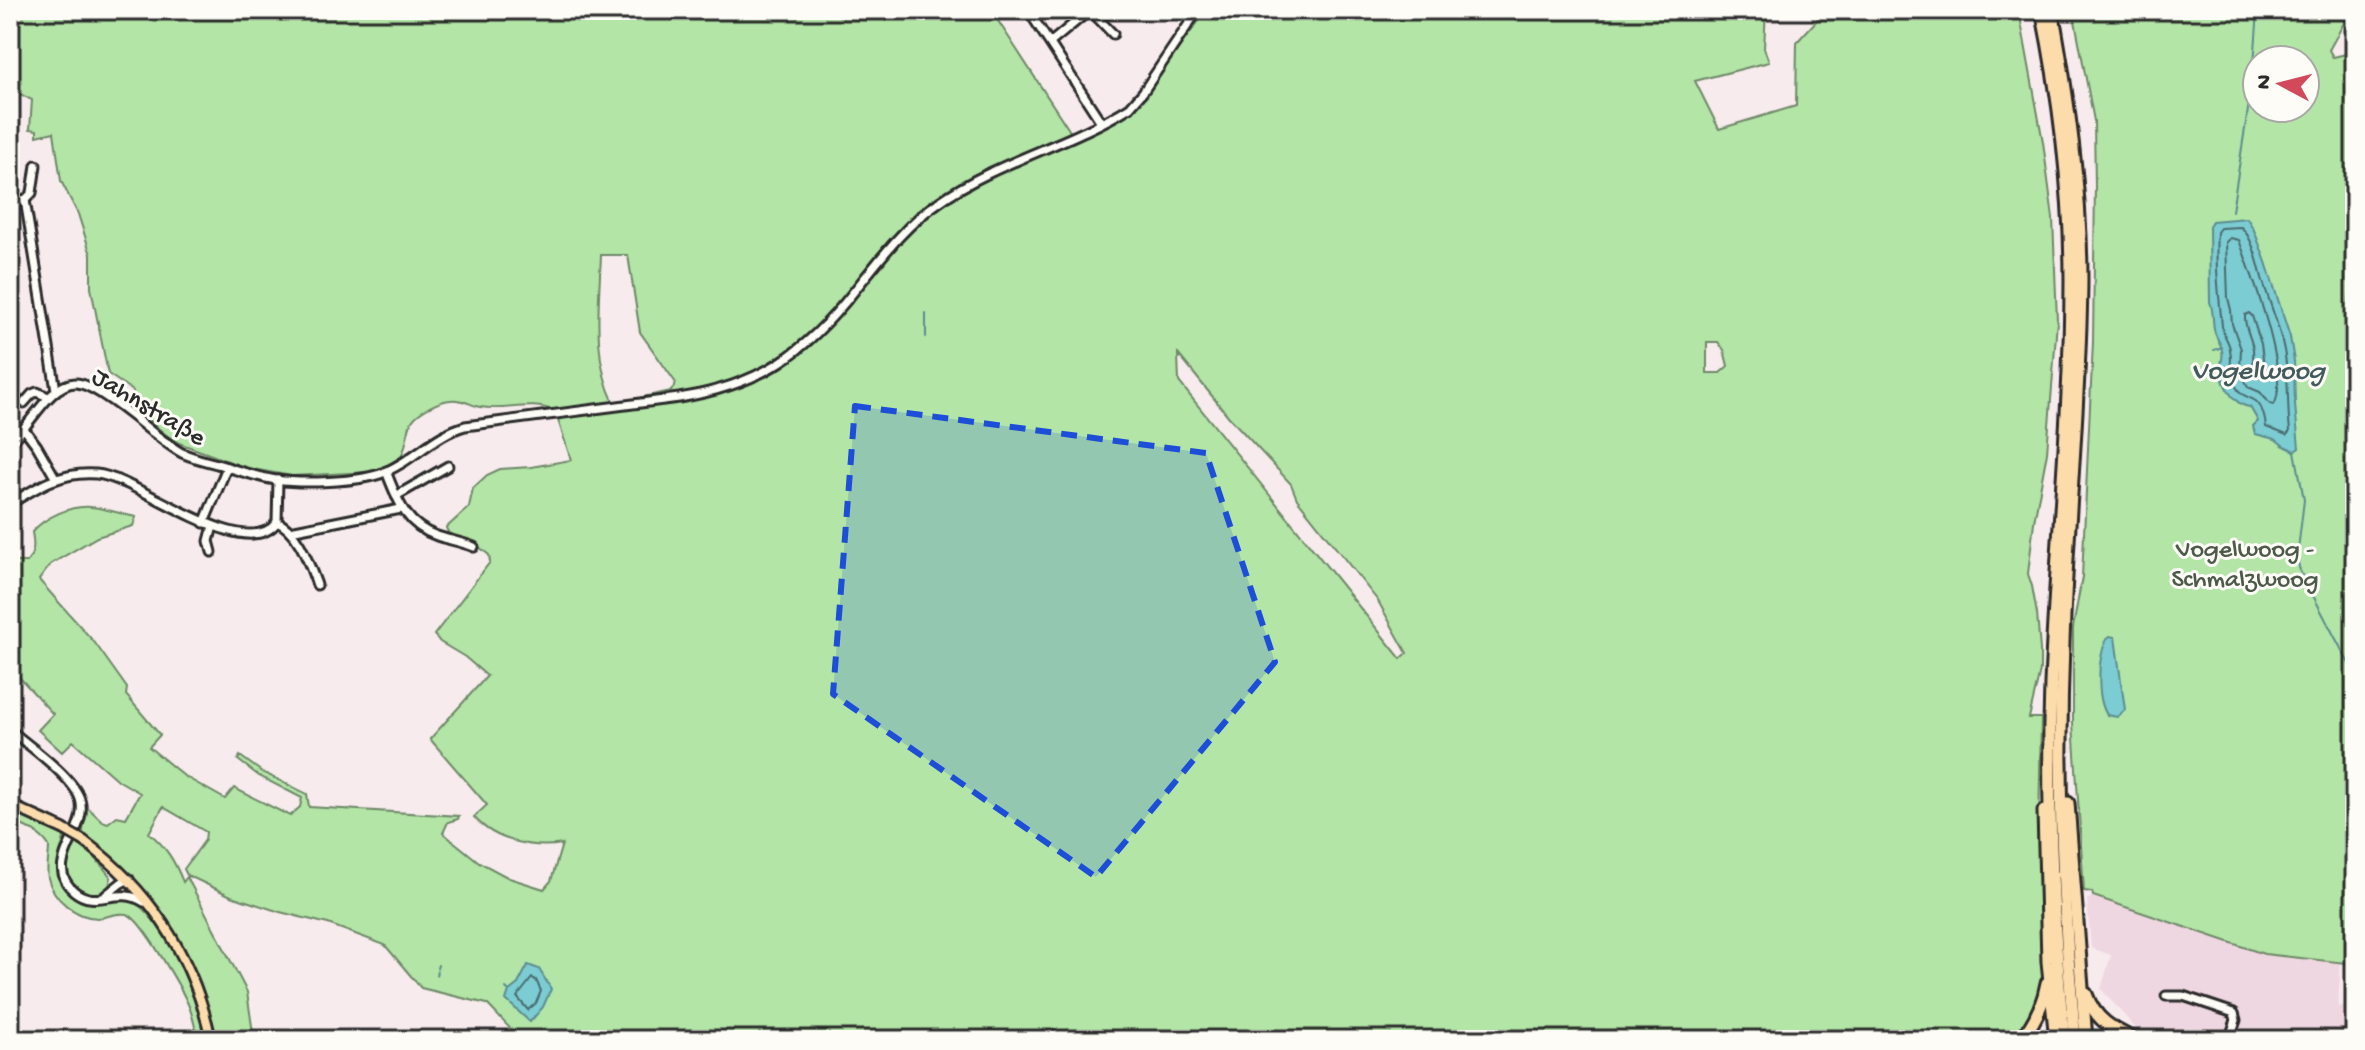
<svg xmlns="http://www.w3.org/2000/svg" width="2365" height="1050" viewBox="0 0 2365 1050" font-family="'Gochi Hand',sans-serif">
	<rect width="100%" height="100%" fill="#f7ebed"/>
	<filter id="ink" filterUnits="userSpaceOnUse"><feTurbulence type="fractalNoise" baseFrequency=".0125" numOctaves="2"/><feDisplacementMap in="SourceGraphic" scale="16" xChannelSelector="R" yChannelSelector="G"/><feConvolveMatrix kernelMatrix="1 2 1 2 8 2 1 2 1" color-interpolation-filters="sRGB"/></filter>
	<g filter="url(#ink)">
		<g fill="#efd7e1">
			<polygon points="2355,185 2355,371 2348,351 2346,324 2353,267 2349,228"/>
			<polygon points="2093,896 2264,954 2341,961 2338,1006 2355,1008 2355,1040 2146,1040 2101,989 2111,955 2091,948 2087,900"/>
		</g>
		<g fill="#b2e5a6" stroke="#6e8868" stroke-width="2" fill-rule="evenodd">
			<path d="M10 10H991L1075 139 1111 122 1139 102 1207 10H1766L1764 48 1769 62 1695 81 1719 129 1796 106 1797 42 1826 10H2021V22L2043 142 2053 218 2057 321 2047 452 2034 522 2028 574 2032 586 2037 614 2040 650V671L2029 718H2041L2039 831 2040 903 2044 968 2042 995 2017 1040H521L487 1004 421 988 385 945 328 924 280 912 231 896 187 875 184 869 205 840 206 832 163 807 149 833C166 846 175 862 183 882L187 877 247 992 254 1040H214L200 984 180 942 157 907 134 879 83 833 85 805 102 821 108 823 117 816 126 818 140 793 116 779 73 741 62 752 38 730 53 714 10 667V562H27C35 552 34 544 32 532 45 517 71 505 91 507 105 508 121 514 136 517L133 526 97 537 51 564 39 580 95 643 127 688 126 695 160 735 149 747 184 776 225 799 234 788 290 816 300 807 302 798 259 776 238 760 240 756 262 772 307 794 309 807 459 816 458 819 448 822 443 833 479 862 509 878 544 889 551 881 562 844C533 849 494 841 474 817L487 805 430 739 487 676 465 657 440 642 434 635 490 562 489 555 474 543 449 534 446 528 469 507 473 488 487 475 500 469 531 467 571 460 555 411C530 400 506 412 480 407 470 405 462 398 450 400 439 401 419 411 412 421 407 430 407 446 401 457L381 469 369 472 292 476 247 468 179 443 165 434 135 408 133 391 108 374 91 288V255L78 214 61 181 54 132 37 136V130L30 129 32 100 10 89ZM601 255H628L640 332 676 383 671 391 614 403C592 358 599 304 601 255ZM1707 342H1718L1724 350 1728 366 1720 373H1707ZM1178 354 1229 417 1291 484 1297 499 1378 601 1407 653 1401 659 1179 382Z"/>
			<path d="M2073 10H2355V16L2350 12 2329 50 2333 57 2355 52V185L2349 228 2353 267 2346 324 2348 351 2355 371V964L2264 954 2093 896 2092 892 2084 891 2073 723V628L2082 577 2093 342 2095 185 2094 121ZM2257 60H2305V108H2257Z"/>
			<path d="M10 810C28 817 52 822 64 837 63 845 59 853 58 861 55 886 75 906 100 903 115 901 128 895 141 907 174 938 196 997 206 1040H198C195 1028 193 1015 188 1004 181 988 143 922 129 915 121 911 108 917 98 918 76 918 53 899 48 878 46 868 49 857 49 846 41 833 24 826 10 820Z"/>
			<path d="M75 842 93 855 111 877C109 911 44 895 75 842Z"/>
		</g>
		<g fill="#7bccd3" stroke="#5b8c90" stroke-width="2">
			<path d="M2247 218 2254 230 2266 262 2290 337 2294 361 2295 405 2299 448 2295 451 2284 446 2275 439 2255 434 2253 426 2258 421 2250 407C2233 405 2222 384 2221 369 2220 362 2224 358 2222 350 2221 344 2217 339 2215 333 2212 323 2214 312 2210 302L2209 226 2212 221Z"/>
			<path d="M2109 636 2115 637 2125 710 2117 717 2107 715C2096 698 2097 653 2109 636Z"/>
			<polygon points="528,965 539,969 551,989 543,1007 530,1022 506,1000 509,991 518,984"/>
		</g>
		<g fill="none" stroke-linecap="round" stroke-linejoin="round">
			<g stroke="#4b6b6e" stroke-width="2">
				<path d="M2241 227C2253 238 2258 263 2262 278 2270 305 2281 329 2285 356 2289 381 2287 406 2290 431L2287 435 2266 427C2265 419 2263 405 2254 400 2245 395 2241 396 2235 385 2227 369 2233 364 2230 349 2229 341 2222 334 2222 326 2219 295 2215 264 2217 232L2220 228Z"/>
				<path d="M2230 238 2239 240C2251 273 2291 375 2274 405L2270 404 2260 392 2248 387 2240 369 2241 349 2232 324 2231 310 2228 298 2226 242Z"/>
				<path d="M2249 313 2252 316 2261 344 2265 374 2262 378 2256 377C2251 367 2254 359 2253 349 2251 337 2244 327 2245 315Z"/>
				<polygon points="532,978 536,980 541,991 536,1003 528,1010 517,997"/>
			</g>
			<g stroke="#5b8c90" stroke-width="2">
				<polyline points="2232,211 2253,78 2258,10"/>
				<polyline points="926,337 926,313"/>
				<polyline points="2214,350 2222,347"/>
				<polyline points="2295,451 2304,500 2297,558 2300,571 2355,675"/>
				<polyline points="437,968 438,965"/>
				<polyline points="436,975 437,971"/>
				<polyline points="506,988 509,991"/>
			</g>
			<g stroke="#2b2b2b" stroke-width="13">
				<g id="minor">
					<polyline points="1028,10 1101,122"/>
					<polyline points="1050,43 1090,10 1113,34"/>
					<polyline points="10,199 25,200"/>
					<polyline points="25,200 56,390"/>
					<polyline points="25,200 32,193 36,165"/>
					<polyline points="24,403 32,394 37,392 48,397"/>
					<polyline points="25,430 37,446 56,479"/>
					<path d="M10 443C30 427 49 384 75 383 93 382 137 420 152 432 162 439 171 447 182 453 193 458 205 461 217 464 236 470 256 477 276 480 303 484 355 482 380 474 411 463 433 435 465 426L679 398C760 385 805 354 855 290 881 258 905 225 939 202 997 161 1070 145 1130 107L1143 92 1198 10"/>
					<path d="M386 471C397 499 405 525 437 536 449 540 462 542 474 547"/>
					<polyline points="396,496 448,466"/>
					<path d="M10 504C37 487 62 471 96 474 138 477 245 566 277 522"/>
					<path d="M277 522C299 531 309 564 317 585"/>
					<polyline points="277,522 278,480"/>
					<polyline points="204,523 227,467"/>
					<polyline points="290,531 401,509"/>
					<polyline points="212,552 209,541 213,526"/>
					<path d="M10 730C28 745 73 777 80 799 90 831 41 863 74 891 97 910 117 885 144 902"/>
					<polyline points="106,895 121,883 129,879"/>
					<polyline points="2166,996 2183,996 2234,1013 2236,1020 2229,1040"/>
				</g>
			</g>
			<g stroke="#2b2b2b" stroke-width="14">
				<g id="major">
					<polyline points="10,805 63,829"/>
					<path d="M84 841C151 891 194 958 211 1040"/>
				</g>
			</g>
			<g stroke="#2b2b2b" stroke-width="17">
				<g id="highway">
					<path d="M2042 10C2060 99 2071 189 2071 280 2071 415 2056 549 2051 684 2047 802 2052 923 2064 1040"/>
					<path d="M2052 10C2068 99 2081 189 2081 280 2080 401 2067 521 2063 642 2058 774 2062 908 2075 1040"/>
					<polyline points="2068,803 2086,1040"/>
					<polyline points="2044,811 2048,962 2056,1040"/>
					<path d="M2086 994C2095 1020 2112 1029 2136 1040"/>
					<path d="M2020 1040C2035 1023 2043 1005 2047 983"/>
				</g>
			</g>
			<use href="#minor" stroke="#fdfcf7" stroke-width="7"/>
			<use href="#major" stroke="#fddcac" stroke-width="8"/>
			<use href="#highway" stroke="#fddcac" stroke-width="11"/>
			<g stroke="#2b2b2b" stroke-width="14" stroke-linecap="butt">
				<polyline id="major-bridge" points="63,829 84,841"/>
			</g>
			<use href="#major-bridge" stroke="#fddcac" stroke-width="8"/>
		</g>
	</g>
	<path fill="#1d4ed8" fill-opacity="0.2" stroke="#1d4ed8" stroke-width="6" stroke-dasharray="16 10" stroke-linejoin="round" d="M855 406 1206 453 1275 662 1096 877 833 694Z"/>
	<g text-anchor="middle" stroke-width="6" stroke-linejoin="round" paint-order="stroke">
		<g font-size="26" fill="#2b2b2b" stroke="#fdfcf7">
			<text transform="translate(150 405) rotate(31)" y="9">Jahnstraße</text>
		</g>
		<g font-size="26" fill="#4d5a4a" stroke="#fdfcf7">
			<text x="2245" y="556">Vogelwoog -<tspan x="2245" dy="30">Schmalzwoog</tspan></text>
		</g>
		<g font-size="28" font-style="italic" fill="#435b5d" stroke="#fdfcf7">
			<text x="2258" y="378">Vogelwoog</text>
		</g>
	</g>
	<rect width="2365" height="1050" fill="none" stroke="#fdfcf7" stroke-width="40"/>
	<rect x="20" y="20" width="2325" height="1010" fill="none" stroke="#2b2b2b" stroke-width="3" filter="url(#ink)"/>
	<g transform="translate(2281 84) rotate(277)"><circle r="38" fill="#fdfcf7" stroke="#a9a8a5" stroke-width="2"/>
	<path d="M0-6L14 30L0 20L-14 30Z" fill="#d1495b"/>
	<text y="-12" font-size="22" font-weight="bold" text-anchor="middle" fill="#2b2b2b">N</text>
	</g>
</svg>
